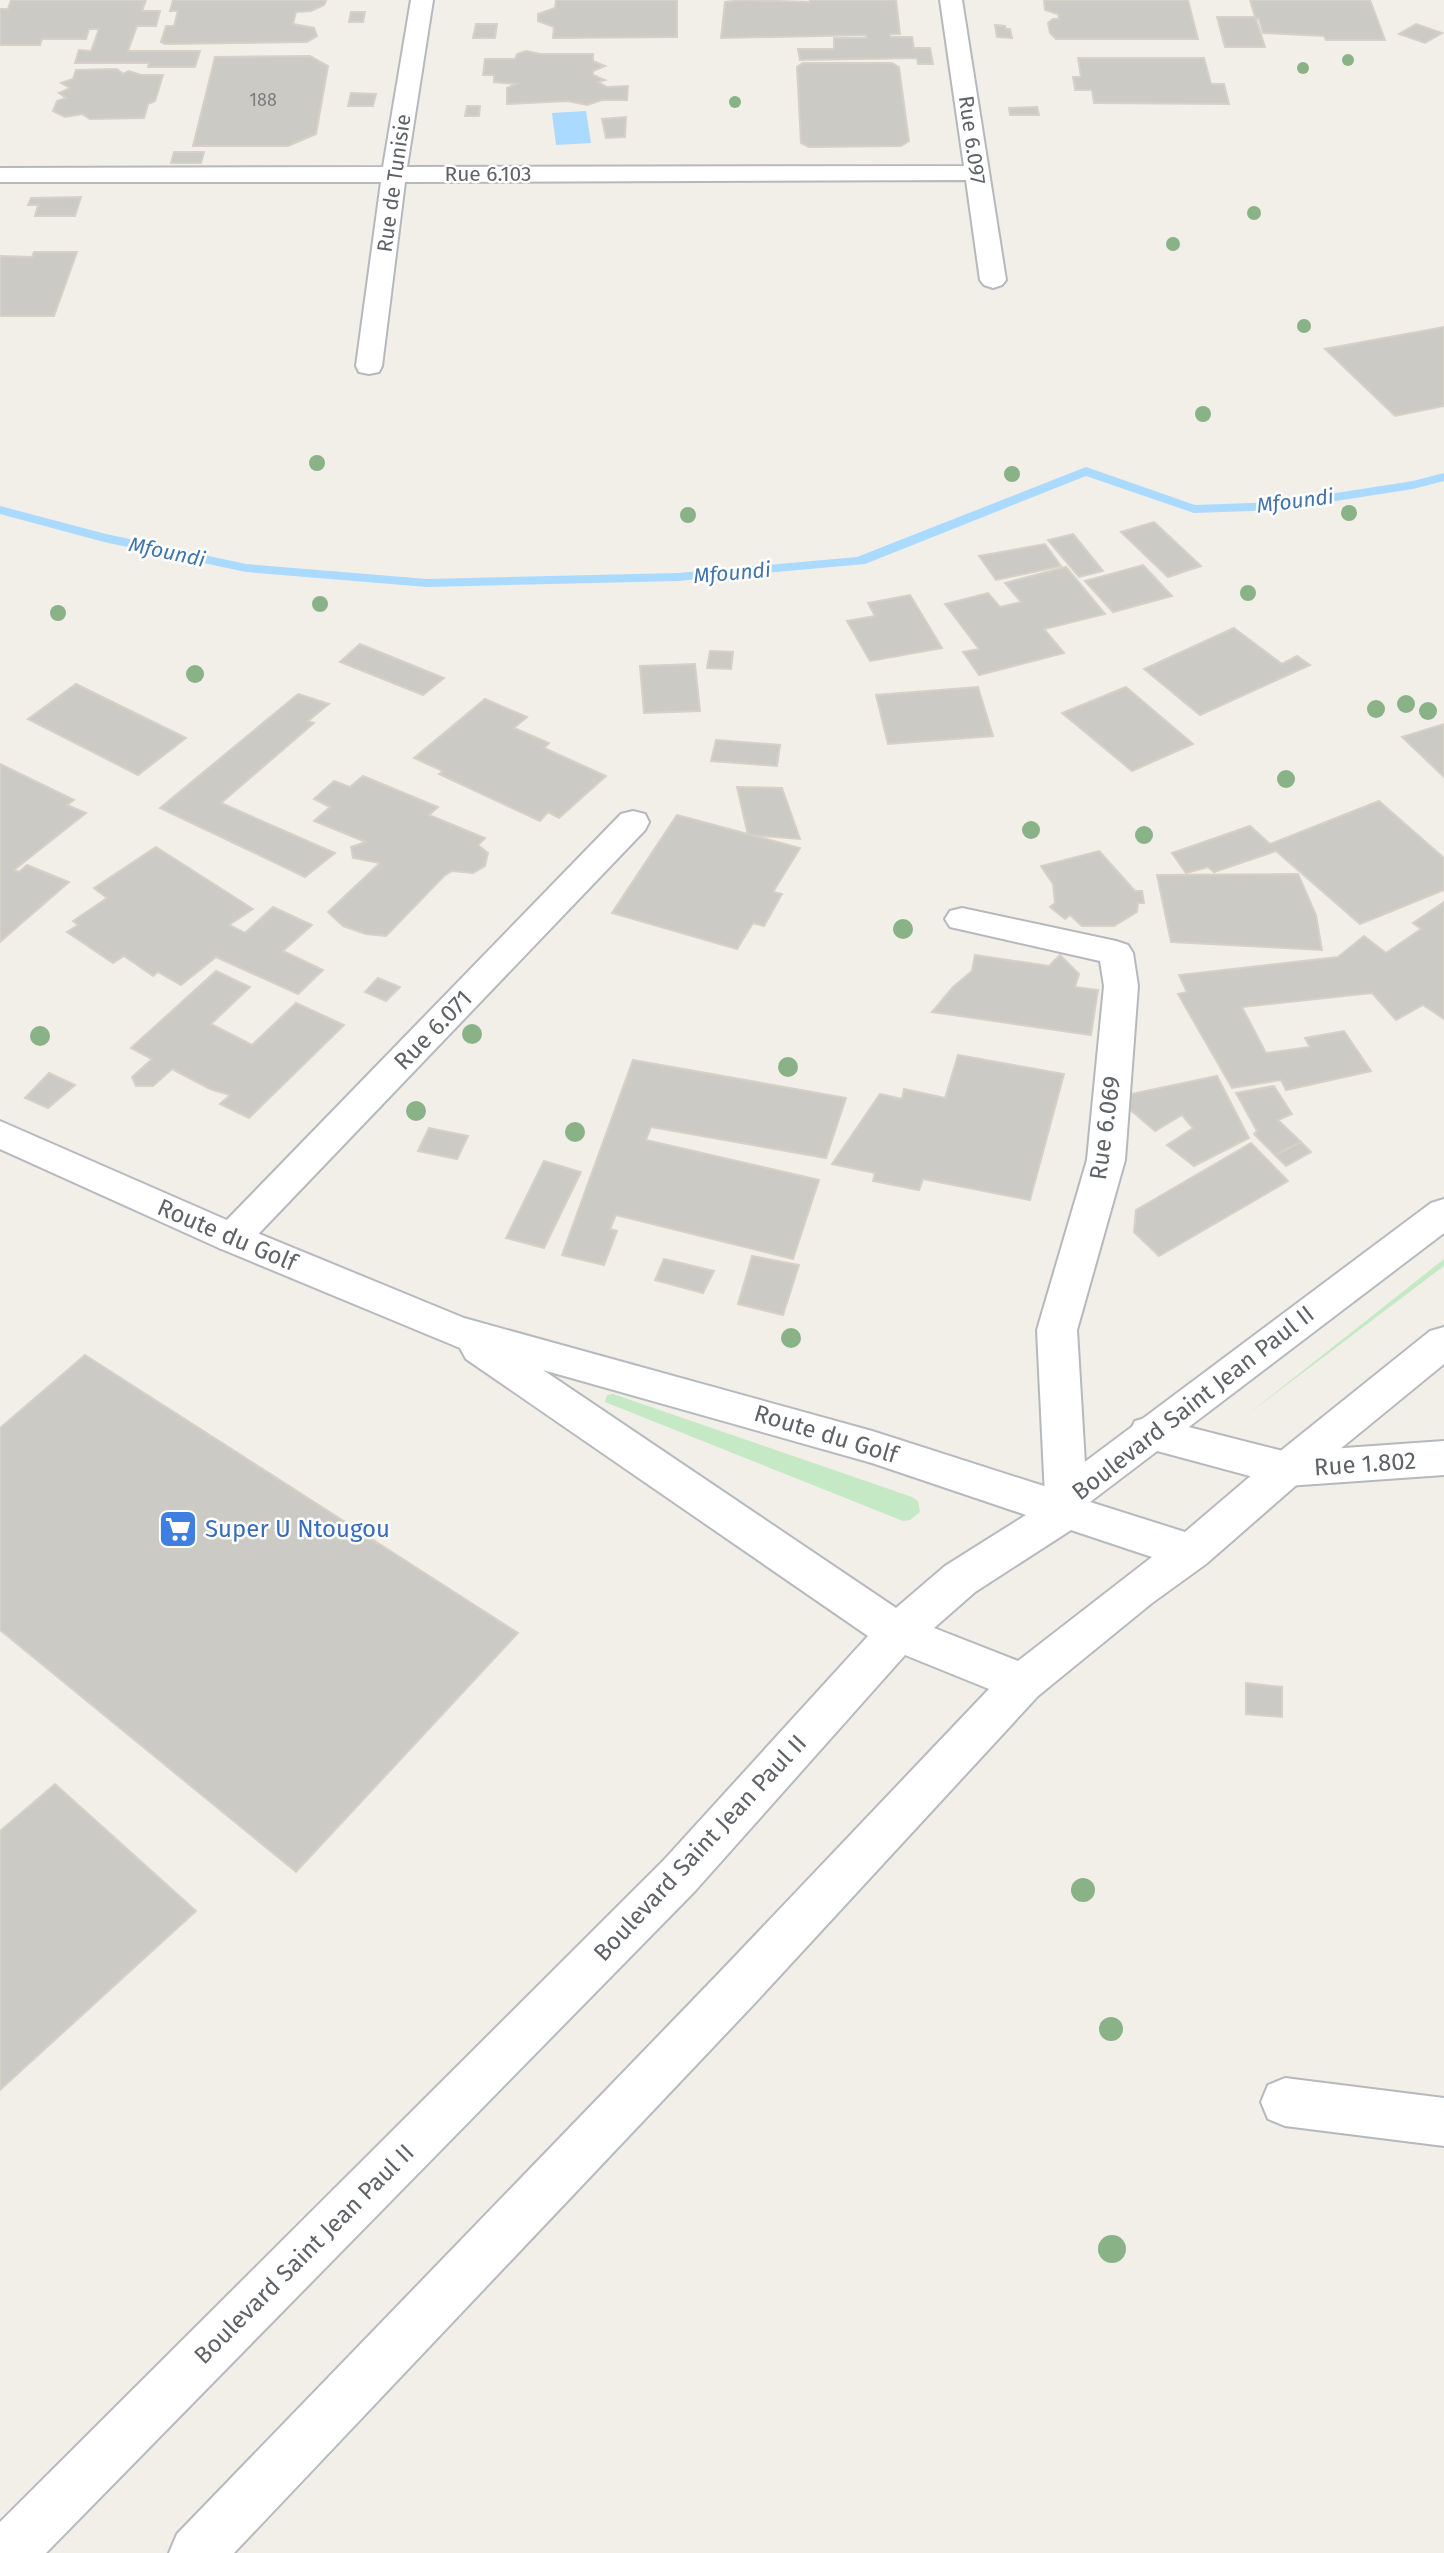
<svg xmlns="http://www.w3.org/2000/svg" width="1444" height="2553" viewBox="0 0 1444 2553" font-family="'Fira Sans',sans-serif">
	<rect width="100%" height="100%" fill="#f1efe8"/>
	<g fill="#c5e8c5">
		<polygon points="1444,1259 1444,1266 1247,1415"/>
		<polygon points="613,1394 912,1497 918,1501 920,1512 910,1520 903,1521 605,1402 607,1395"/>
	</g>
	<polygon fill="#aadaff" points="586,111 591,143 556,145 552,113"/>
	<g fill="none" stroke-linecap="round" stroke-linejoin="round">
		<polygon fill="#aadaff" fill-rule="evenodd" points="1086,467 1195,505 1278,502 1413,481 1444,473 1444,481 1413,489 1278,510 1194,513 1086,476 865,564 678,581 427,587 246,572 104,542 0,514 0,506 106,534 246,564 427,579 678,573 857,557"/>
	</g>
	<g fill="#cccac5" stroke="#d6d1c6" stroke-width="2">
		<polygon points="11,0 146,0 142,11 160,11 156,26 137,26 128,51 200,51 195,67 148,67 149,63 75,63 79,50 91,51 99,29 89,29 86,39 42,39 40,45 0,45 0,9 8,9"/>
		<polygon points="173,0 325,0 326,1 324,5 311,11 296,12 293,24 314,28 317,36 307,42 165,44 161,42 166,26 174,26 178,11 170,11"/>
		<polygon points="556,0 677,0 677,37 553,38 554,27 538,21 538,14 555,8"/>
		<polygon points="743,0 810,2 810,0 896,0 900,34 890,34 890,37 912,37 914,48 930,48 933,64 918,64 917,58 800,60 798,49 834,49 834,38 867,38 866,35 721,38 725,2"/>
		<polygon points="1044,0 1188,0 1198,39 1056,39 1050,33 1048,23 1053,19 1059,19 1058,14 1045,10"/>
		<polygon points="1250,0 1370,0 1385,40 1326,40 1324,36 1263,33 1259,19 1256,19 1265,47 1225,47 1217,17 1255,17"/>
		<polygon points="351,12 365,12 363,22 349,22"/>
		<polygon points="476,24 497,24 495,38 473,38"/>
		<polygon points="1416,24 1442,33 1425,43 1399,34"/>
		<polygon points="995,25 1005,26 1006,29 1010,29 1012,38 997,37"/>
		<polygon points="526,51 540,54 593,54 593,61 605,66 593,71 593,75 605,80 598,82 607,87 628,86 627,100 602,100 587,105 568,101 507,104 507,88 516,84 494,82 494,75 483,75 485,59 515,59 517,54"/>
		<polygon points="310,56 328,66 316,134 288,146 193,146 215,57"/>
		<polygon points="1078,58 1204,58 1211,84 1224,84 1229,104 1094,103 1092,90 1075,90 1073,77 1081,77"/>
		<polygon points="803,63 892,63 899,67 909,141 901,146 809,147 801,143 797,67"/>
		<polygon points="117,69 123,74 129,71 141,75 163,75 155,101 148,104 144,118 90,119 82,114 65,117 53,111 57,101 66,98 59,93 70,88 61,83 73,79 76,70"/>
		<polygon points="351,93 376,94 373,106 348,106"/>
		<polygon points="467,106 480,106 479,116 465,116"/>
		<polygon points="1037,107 1039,115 1010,115 1009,108"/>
		<polygon points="626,117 625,137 606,138 602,119"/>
		<polygon points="174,152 204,152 201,163 171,163"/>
		<polygon points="81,197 75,216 35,216 38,205 28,205 31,198"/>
		<polygon points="34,252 77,252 54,316 0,316 0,256 32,257"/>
		<polygon points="1444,327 1444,406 1395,416 1325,349"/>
		<polygon points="1154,522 1201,566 1168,577 1121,532"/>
		<polygon points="1073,534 1103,571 1079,577 1048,540"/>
		<polygon points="1045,544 1061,566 996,580 979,556"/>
		<polygon points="1143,565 1172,596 1113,612 1085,581"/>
		<polygon points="1066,567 1105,614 1044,629 1064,653 979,675 963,652 979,649 945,604 988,593 1000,607 1021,602 1005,583"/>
		<polygon points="910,595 942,648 870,661 847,621 875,616 868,603"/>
		<polygon points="1234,628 1282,664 1297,656 1310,665 1200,715 1144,669"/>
		<polygon points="360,644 444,678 423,695 340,662"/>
		<polygon points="710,651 733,652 731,669 707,668"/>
		<polygon points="695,664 700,711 644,713 640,666"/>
		<polygon points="76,684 186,738 138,775 28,719"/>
		<polygon points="978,687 993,736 888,744 876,695"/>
		<polygon points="1126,687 1193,744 1132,771 1062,713"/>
		<polygon points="298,694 329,704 308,721 314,723 221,803 335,853 305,877 160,808"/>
		<polygon points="485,699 527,717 514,728 549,743 544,748 606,776 559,818 548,812 540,821 439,774 443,771 414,758"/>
		<polygon points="1444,724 1444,777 1402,737"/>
		<polygon points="716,740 780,745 777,766 711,761"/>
		<polygon points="0,764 74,800 67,805 86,813 14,870 19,872 27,865 69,882 0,942"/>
		<polygon points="363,776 438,807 429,815 485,838 478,845 488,853 485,866 473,873 452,871 444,876 386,936 366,934 343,926 328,912 380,863 353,858 351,847 366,842 314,821 330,807 314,799 334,781 350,787"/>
		<polygon points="737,787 782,788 800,839 748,835"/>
		<polygon points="1379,801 1444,858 1444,890 1360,924 1276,851 1214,872 1208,867 1186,873 1172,853 1250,826 1270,844"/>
		<polygon points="677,815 800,848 773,892 782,894 764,926 753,923 737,949 612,913"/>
		<polygon points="156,847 253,909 229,925 245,933 273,907 312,925 283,951 323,970 298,994 216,957 181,985 158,972 153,976 124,956 113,963 67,932 78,925 73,921 107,898 94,888"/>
		<polygon points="1099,851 1135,891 1142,891 1144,903 1138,903 1137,912 1114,926 1082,926 1070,915 1065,919 1050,907 1055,903 1053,884 1041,866"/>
		<polygon points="1298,874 1316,915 1322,950 1171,942 1157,875"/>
		<polygon points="1444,902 1444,1019 1423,1005 1396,1020 1372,993 1242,1007 1266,1053 1310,1047 1305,1038 1344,1031 1371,1071 1286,1090 1281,1080 1232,1088 1178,994 1187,992 1179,975 1338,957 1364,936 1386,953 1421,929 1413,923"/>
		<polygon points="975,955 1049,966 1060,955 1079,974 1075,987 1098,990 1091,1035 932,1012 953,987 972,971"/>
		<polygon points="216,971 250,987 211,1024 252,1045 296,1003 344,1025 249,1118 220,1104 230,1095 210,1089 172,1069 153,1086 136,1086 132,1077 152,1059 131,1048"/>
		<polygon points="378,978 400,987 386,1001 365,992"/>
		<polygon points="958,1055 1064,1074 1030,1200 923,1179 919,1190 873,1181 875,1173 832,1164 880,1094 902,1099 904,1089 945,1098"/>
		<polygon points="633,1060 846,1098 826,1158 651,1127 646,1140 819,1180 793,1259 616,1215 610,1229 617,1231 604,1265 562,1255"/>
		<polygon points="49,1073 75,1085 48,1108 25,1098"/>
		<polygon points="1217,1076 1249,1138 1194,1166 1167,1145 1193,1128 1182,1115 1155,1131 1128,1108 1131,1094"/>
		<polygon points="1274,1086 1292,1114 1278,1120 1301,1142 1275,1155 1254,1134 1257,1131 1236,1093"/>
		<polygon points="429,1128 468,1136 457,1159 418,1151"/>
		<polygon points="1301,1142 1311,1152 1286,1166 1275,1155"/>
		<polygon points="1251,1143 1288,1181 1159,1256 1134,1232 1136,1210"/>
		<polygon points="544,1161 581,1172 544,1248 506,1238"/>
		<polygon points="752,1256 799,1265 783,1315 738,1304"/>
		<polygon points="664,1259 714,1271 703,1293 655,1280"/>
		<polygon points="85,1355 518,1633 296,1872 0,1630 0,1428"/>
		<polygon points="1246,1683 1282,1687 1282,1717 1246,1714"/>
		<polygon points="55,1784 196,1911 0,2090 0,1831"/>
	</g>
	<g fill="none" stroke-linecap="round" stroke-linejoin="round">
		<g stroke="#b5b8bc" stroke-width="4">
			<g id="street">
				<polygon points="411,0 433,0 407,167 964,166 940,0 962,0 1006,280 1002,285 993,288 984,285 980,280 966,180 405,182 382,366 379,372 369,374 359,372 356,366 381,182 0,182 0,168 383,167"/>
				<polygon points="633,811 645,814 649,822 645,830 245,1248 232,1252 219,1248 213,1238 219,1228 621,814"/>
				<polygon points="962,908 1116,941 1128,945 1133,953 1138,986 1125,1160 1077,1330 1087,1497 1081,1509 1066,1514 1051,1509 1045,1497 1037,1330 1087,1160 1104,986 1100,961 950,927 945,919 950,911"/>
				<polygon points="1149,1417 1287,1452 1444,1441 1444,1475 1287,1486 1135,1445 1129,1433 1135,1421"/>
				<polygon points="1285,2078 1444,2098 1444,2146 1285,2126 1268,2119 1261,2102 1268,2085"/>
			</g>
		</g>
		<g stroke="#b6babf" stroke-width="4">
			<path id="secondary" d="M0 1121 245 1228 464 1318 872 1431 1050 1488 1431 1203 1444 1199V1233L1090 1502 1185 1532 1273 1457 1430 1331 1444 1327V1364L1301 1481 1206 1564 1152 1603 1038 1696 754 2004 234 2553H169L177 2534 720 1972 989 1689 905 1655 695 1891 46 2553H0V2522L663 1861 868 1636 466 1359 460 1348 219 1248 0 1149ZM543 1370 872 1463 1026 1515 945 1566 896 1608ZM1071 1530 1152 1557 1018 1661 934 1628 975 1592Z"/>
		</g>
		<use href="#street" fill="#fff" fill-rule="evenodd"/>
		<use href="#secondary" fill="#fff" fill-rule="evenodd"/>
	</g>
	<g fill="#89b387">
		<circle cx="1348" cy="60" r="6"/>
		<circle cx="1303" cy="68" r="6"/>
		<circle cx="735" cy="102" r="6"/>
		<circle cx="1254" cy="213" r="7"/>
		<circle cx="1173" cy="244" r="7"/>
		<circle cx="1304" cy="326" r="7"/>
		<circle cx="1203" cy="414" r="8"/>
		<circle cx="317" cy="463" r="8"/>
		<circle cx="1012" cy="474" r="8"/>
		<circle cx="1349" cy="513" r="8"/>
		<circle cx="688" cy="515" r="8"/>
		<circle cx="1248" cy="593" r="8"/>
		<circle cx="320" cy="604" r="8"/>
		<circle cx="58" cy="613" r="8"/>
		<circle cx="195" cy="674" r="9"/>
		<circle cx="1406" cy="704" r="9"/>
		<circle cx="1376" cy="709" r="9"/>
		<circle cx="1428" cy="711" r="9"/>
		<circle cx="1286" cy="779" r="9"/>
		<circle cx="1031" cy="830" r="9"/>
		<circle cx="1144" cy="835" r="9"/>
		<circle cx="903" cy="929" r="10"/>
		<circle cx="472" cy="1034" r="10"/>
		<circle cx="40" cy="1036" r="10"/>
		<circle cx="788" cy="1067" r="10"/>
		<circle cx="416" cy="1111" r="10"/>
		<circle cx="575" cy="1132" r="10"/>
		<circle cx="791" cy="1338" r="10"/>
		<circle cx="1083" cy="1890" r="12"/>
		<circle cx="1111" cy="2029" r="12"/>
		<circle cx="1112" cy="2249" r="14"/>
	</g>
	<defs>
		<g id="supermarket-square" transform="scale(2.0125)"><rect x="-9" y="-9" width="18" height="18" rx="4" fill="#3f7fe0" stroke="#fff"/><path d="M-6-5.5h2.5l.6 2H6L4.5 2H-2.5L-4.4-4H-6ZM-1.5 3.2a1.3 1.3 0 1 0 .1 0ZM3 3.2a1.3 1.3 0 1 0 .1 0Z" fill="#fff"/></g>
	</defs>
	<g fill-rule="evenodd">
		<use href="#supermarket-square" x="178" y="1529"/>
	</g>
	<g text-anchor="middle" stroke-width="5" stroke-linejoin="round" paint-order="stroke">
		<g font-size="18" fill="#7a7d7f">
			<text x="263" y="106">188</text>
		</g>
		<g font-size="21" fill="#5f6368" stroke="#fff">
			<text transform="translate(972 140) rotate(82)" y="7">Rue 6.097</text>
			<text x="488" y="181">Rue 6.103</text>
			<text transform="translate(394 183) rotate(-82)" y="7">Rue de Tunisie</text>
		</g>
		<g font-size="21" font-style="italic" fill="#4174aa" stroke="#fff">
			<text transform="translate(1295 501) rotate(-7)" y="7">Mfoundi</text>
			<text transform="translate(167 552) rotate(12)" y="7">Mfoundi</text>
			<text transform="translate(732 573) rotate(-5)" y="7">Mfoundi</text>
		</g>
		<g font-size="24" fill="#5f6368" stroke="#fff">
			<text transform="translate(433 1030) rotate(-46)" y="8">Rue 6.071</text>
			<text transform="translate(1105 1128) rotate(-82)" y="8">Rue 6.069</text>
			<text transform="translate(227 1235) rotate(23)" y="8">Route du Golf</text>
			<text transform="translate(1193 1403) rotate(-38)" y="8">Boulevard Saint Jean Paul II</text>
			<text transform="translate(826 1434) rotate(17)" y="8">Route du Golf</text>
			<text transform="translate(1365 1464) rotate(-4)" y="8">Rue 1.802</text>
			<text transform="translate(700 1848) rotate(-47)" y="8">Boulevard Saint Jean Paul II</text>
			<text transform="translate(304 2254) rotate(-45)" y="8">Boulevard Saint Jean Paul II</text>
		</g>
		<g font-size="24" fill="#366cbe" stroke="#fff" text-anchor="start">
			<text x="205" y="1537">Super U Ntougou</text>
		</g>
	</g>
</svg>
